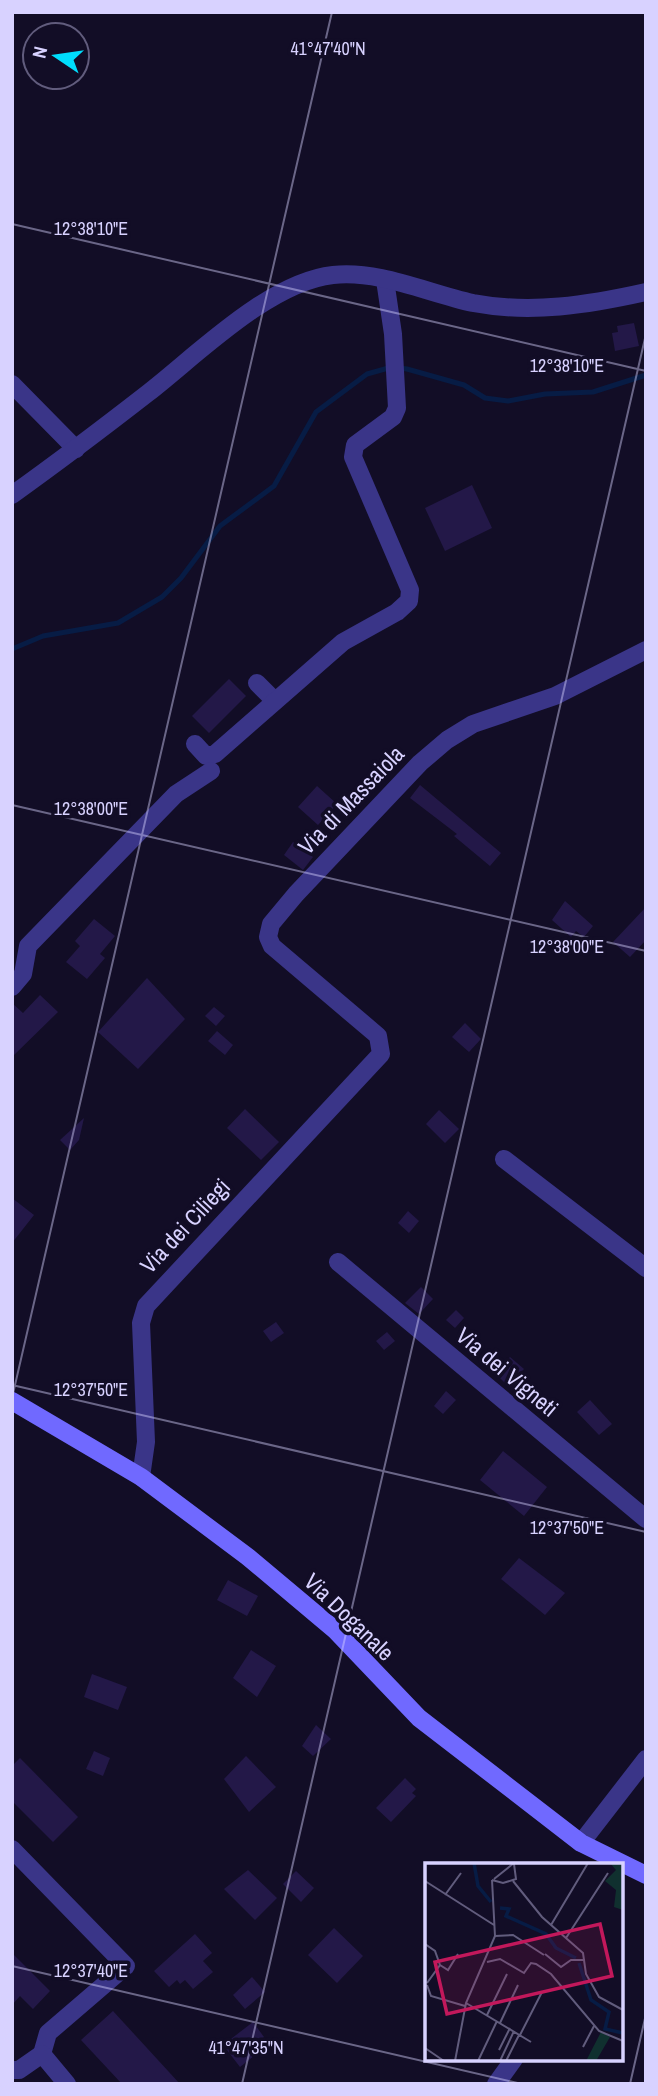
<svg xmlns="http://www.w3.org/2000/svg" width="658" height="2096" viewBox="0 0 658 2096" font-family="'Archivo Narrow',sans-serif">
	<rect width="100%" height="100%" fill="#120d26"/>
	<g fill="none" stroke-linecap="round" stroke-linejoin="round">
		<polyline stroke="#071c45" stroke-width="5" points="12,649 43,636 118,623 162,597 181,578 220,526 274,486 316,412 367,374 392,367 407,369 464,385 485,398 508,401 545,394 593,392 646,375"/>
	</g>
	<g fill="#231848">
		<polygon points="634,323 639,346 615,351 612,333 618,332 617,326"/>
		<polygon points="472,485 492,528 445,551 425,508"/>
		<polygon points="229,679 246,696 209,733 192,716"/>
		<polygon points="420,785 501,853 490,866 454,836 457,834 410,798"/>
		<polygon points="317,786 337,804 318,825 298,807"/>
		<polygon points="293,842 313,857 303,870 284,855"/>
		<polygon points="565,901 593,926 584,937 576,931 571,937 552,920"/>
		<polygon points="646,907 646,940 630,957 613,942"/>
		<polygon points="94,919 115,936 100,954 105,958 87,979 66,962 80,946 75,941"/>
		<polygon points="147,978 185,1019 138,1069 98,1032"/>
		<polygon points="40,995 58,1012 12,1057 12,1003 23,1013"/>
		<polygon points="214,1007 225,1016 216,1026 205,1016"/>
		<polygon points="465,1023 481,1039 469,1052 452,1037"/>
		<polygon points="217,1031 233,1045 225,1055 208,1041"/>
		<polygon points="245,1109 279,1142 261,1160 227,1128"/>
		<polygon points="439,1110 459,1129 445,1143 426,1124"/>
		<polygon points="84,1118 79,1140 70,1150 60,1140"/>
		<polygon points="12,1198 34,1215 12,1243"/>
		<polygon points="408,1211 419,1221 409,1233 398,1223"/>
		<polygon points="421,1287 433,1299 419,1314 405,1303"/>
		<polygon points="456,1310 464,1318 455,1328 446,1320"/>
		<polygon points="276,1322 284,1333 271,1342 263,1331"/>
		<polygon points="387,1332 395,1341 384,1350 376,1341"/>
		<polygon points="510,1357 524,1369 508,1386 495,1373"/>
		<polygon points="446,1391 456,1400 443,1414 434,1406"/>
		<polygon points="590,1400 612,1424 599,1435 577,1412"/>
		<polygon points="503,1451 547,1487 524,1516 480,1480"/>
		<polygon points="519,1558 565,1593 545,1615 501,1579"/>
		<polygon points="228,1580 258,1596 247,1616 217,1600"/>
		<polygon points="251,1650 276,1666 257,1697 233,1678"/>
		<polygon points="92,1674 127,1687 118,1710 84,1697"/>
		<polygon points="316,1725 331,1739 313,1756 302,1746"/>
		<polygon points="94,1751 110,1758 103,1776 86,1769"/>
		<polygon points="246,1756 276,1787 249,1812 224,1779"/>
		<polygon points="20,1758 78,1817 53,1842 12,1801 12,1766"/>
		<polygon points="405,1778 416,1789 412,1793 416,1796 391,1822 376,1808"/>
		<polygon points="248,1870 277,1898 255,1920 224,1889"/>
		<polygon points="296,1871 314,1888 301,1902 283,1884"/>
		<polygon points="334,1928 363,1956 337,1983 308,1955"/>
		<polygon points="195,1934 212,1953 203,1961 213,1972 193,1989 185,1980 180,1984 177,1980 169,1987 154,1971"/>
		<polygon points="12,1953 50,1991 33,2009 20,1996 12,2005"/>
		<polygon points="252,1977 265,1992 245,2009 233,1995"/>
		<polygon points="113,2011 180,2084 122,2084 81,2040"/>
		<polygon points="253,2022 264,2037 260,2041 265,2047 240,2067 223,2045"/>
	</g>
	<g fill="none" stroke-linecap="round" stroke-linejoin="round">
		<g stroke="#3a3588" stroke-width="18">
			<polyline points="12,384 76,449"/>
			<polyline points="257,683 275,701"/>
			<polyline points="195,744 206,756 215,754 343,642 397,612 409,601 410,590 353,457 355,445 393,417 397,408 393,334 385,280"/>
			<polyline points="12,987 23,974 28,946 176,794 211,771"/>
			<polyline points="504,1159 646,1268"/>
			<polyline points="338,1262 646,1519"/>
			<polyline points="141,1477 146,1442 141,1323 146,1306 381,1054 378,1036 272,946 268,937 271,924 296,894 420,763 447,740 473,724 555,696 646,650"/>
			<polyline points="581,1843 646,1759"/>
			<polyline points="12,1849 126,1966 48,2033 42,2054"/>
			<polyline points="12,2070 19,2070 42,2054 67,2084"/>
			<polyline points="496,2084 514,2059"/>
		</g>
		<path stroke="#3a3588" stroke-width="18" d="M12 495C58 462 103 428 148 393 197 355 269 282 333 275 380 270 427 293 473 303 531 314 588 305 646 292"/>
		<polyline stroke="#7069ff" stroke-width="18" points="12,1401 141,1477 248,1557 335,1630 419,1718 581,1843 646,1875"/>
	</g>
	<path fill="none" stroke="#d8d2ff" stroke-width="2" stroke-opacity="0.45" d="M12 224 646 371M12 805 646 951M12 1385 646 1532M12 1398 332 12M12 1966 522 2084M242 2084 646 334M630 2084 646 2014"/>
	<g text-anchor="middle" stroke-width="7" stroke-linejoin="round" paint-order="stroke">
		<g font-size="23" fill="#d8d2ff" stroke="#120d26">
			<text transform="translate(351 800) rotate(-46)" y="8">Via di Massaiola</text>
			<text transform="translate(185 1226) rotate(-47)" y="8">Via dei Ciliegi</text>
			<text transform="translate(507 1372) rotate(40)" y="8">Via dei Vigneti</text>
			<text transform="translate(349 1617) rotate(44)" y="8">Via Doganale</text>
		</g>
	</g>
	<g transform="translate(425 1863)">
		<rect width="198" height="198" fill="#120d26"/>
		<path d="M185 0H198V47L189 44 191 27 180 18 191 7ZM176 169 185 174 171 198H161Z" fill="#10302f"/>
		<path fill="none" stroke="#071c45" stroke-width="3.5" d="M49 0 53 23 66 39M75 45 84 46 81 53 121 71 131 85 151 95M154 100 166 137 184 149 180 166 198 170"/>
		<path fill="none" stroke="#615c7d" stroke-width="2" d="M69 16 89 0M67 17 78 20 91 16 89 1M0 18 69 62M88 18 117 54 158 90 161 111 174 134 198 147M20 32 36 10M126 62 163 0M70 73 88 72 119 92M141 75 183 10M0 81 10 88 15 102 2 120M120 91 136 104 146 97H160M62 99 75 96 99 110 106 100 111 101 126 111 174 168 198 178M15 102 23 107 33 91M2 122 6 133 40 143M41 140 106 179M62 152 82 111M75 160 93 122M95 172 117 129M158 184 169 163M0 185 19 198M74 187 85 165M30 198 41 140 70 73 67 17M53 198 72 158M75 198 89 168M81 198 94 172"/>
		<path fill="#c2185b" fill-opacity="0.15" stroke="#c2185b" stroke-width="3.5" d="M175 61 187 113 22 151 10 99Z"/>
		<rect width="198" height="198" fill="none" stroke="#d8d2ff" stroke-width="3.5"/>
	</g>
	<g font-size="18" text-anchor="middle" fill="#d8d2ff" stroke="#120d26" stroke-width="7" stroke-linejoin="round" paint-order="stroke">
		<text x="328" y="55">41°47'40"N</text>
		<text x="91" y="235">12°38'10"E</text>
		<text x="567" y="372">12°38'10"E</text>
		<text x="91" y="815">12°38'00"E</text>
		<text x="567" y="953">12°38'00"E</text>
		<text x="91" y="1396">12°37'50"E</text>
		<text x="567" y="1534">12°37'50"E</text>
		<text x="91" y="1977">12°37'40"E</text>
		<text x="246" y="2054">41°47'35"N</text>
	</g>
	<rect width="658" height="2096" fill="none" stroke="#d8d2ff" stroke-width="28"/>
	<g transform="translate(56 56) rotate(283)"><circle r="33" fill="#120d26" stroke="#615c7d" stroke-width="2"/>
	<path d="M0-5L12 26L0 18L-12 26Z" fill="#00defd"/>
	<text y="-10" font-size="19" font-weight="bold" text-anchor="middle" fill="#d8d2ff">N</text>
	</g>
</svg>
